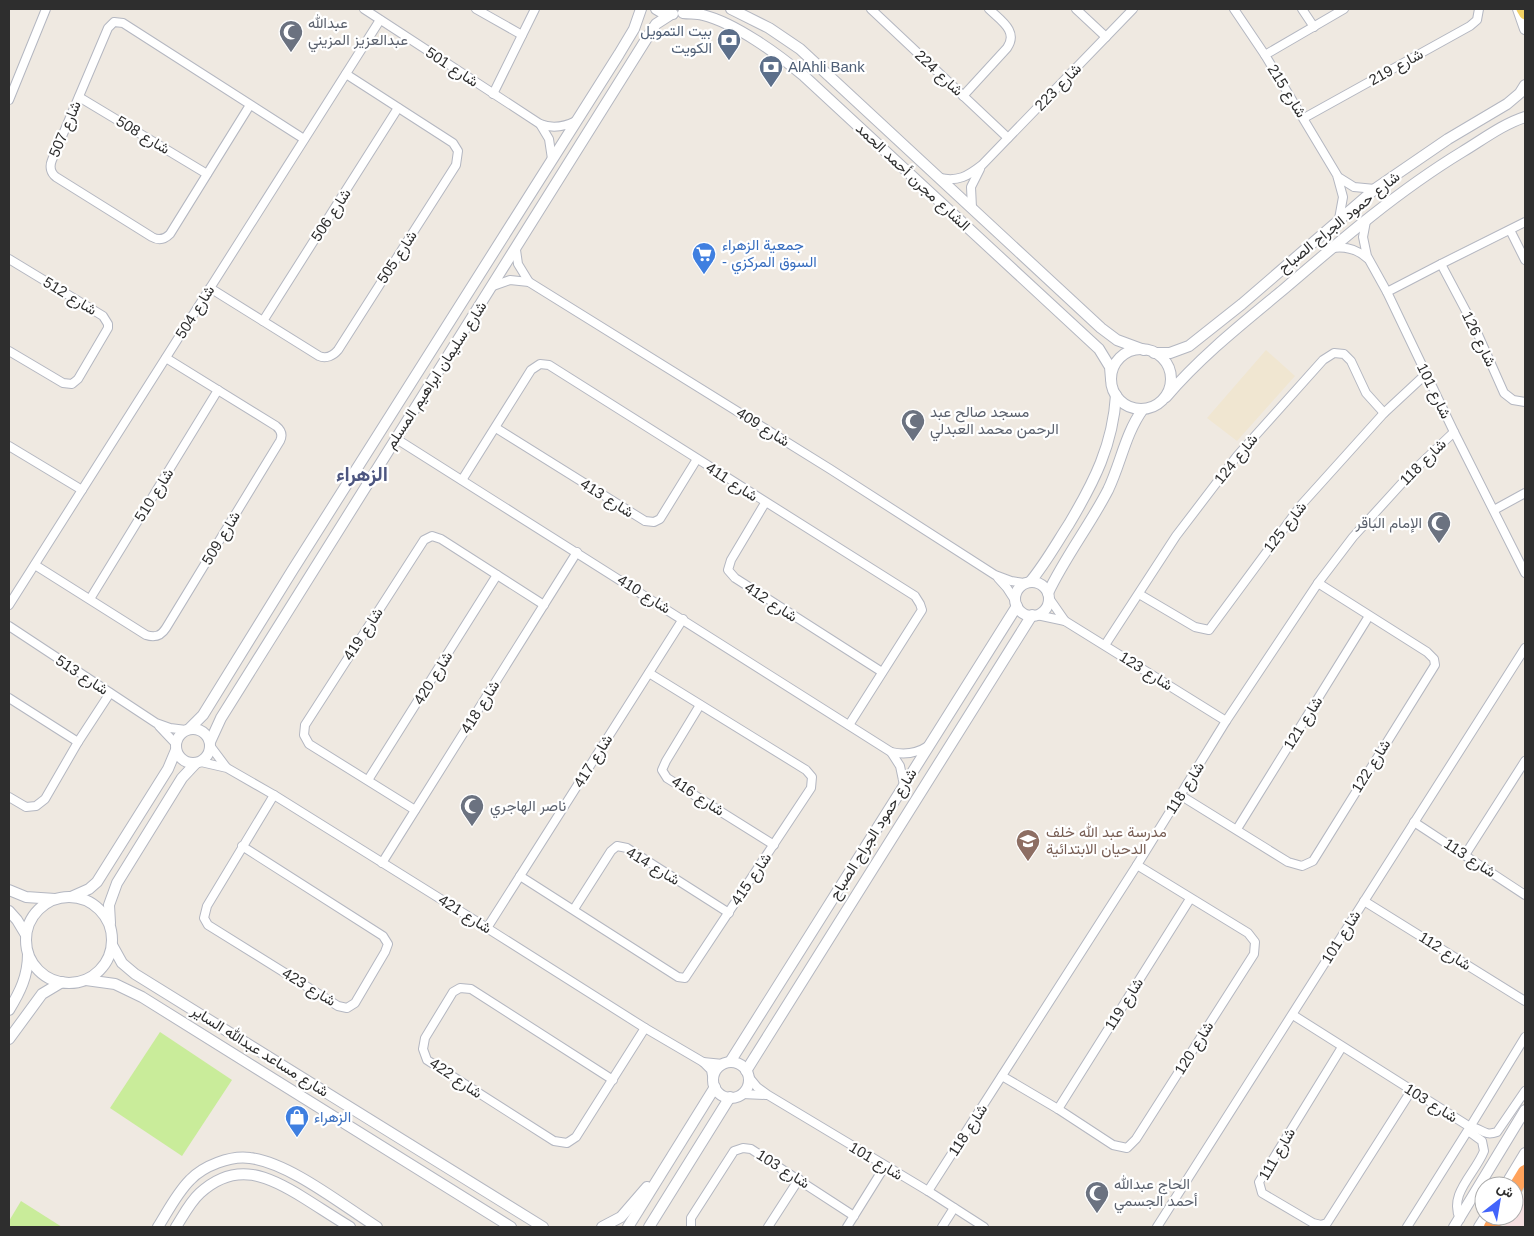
<svg xmlns="http://www.w3.org/2000/svg" width="1534" height="1236" viewBox="0 0 1534 1236" font-family="Helvetica,Vazirmatn,sans-serif">
	<rect width="100%" height="100%" fill="#efe9e1"/>
	<polygon fill="#f0e6d1" points="1266,350 1295,376 1237,441 1207,418"/>
	<polygon fill="#f5dfe0" points="1525,1195 1525,1227 1504,1227 1512,1216 1514,1216 1514,1213"/>
	<g fill="#c9ec9a">
		<polygon points="160,1032 232,1080 182,1156 110,1108"/>
		<polygon points="21,1201 62,1227 9,1227 9,1221"/>
	</g>
	<g fill="none" stroke-linecap="round" stroke-linejoin="round">
		<g stroke="#b4b7c1" stroke-width="10">
			<g id="street">
				<path d="M364 9 540 124C553 129 564 127 576 121"/>
				<polyline points="476,9 522,35"/>
				<polyline points="871,9 1008,138"/>
				<polyline points="1076,9 1106,37"/>
				<polyline points="1234,9 1265,55 1337,175 1343,197 1339,219"/>
				<polyline points="1302,9 1314,27"/>
				<polyline points="1265,55 1344,9"/>
				<polyline points="493,94 535,9"/>
				<path d="M963 96 1007 48C1019 31 1000 20 989 9"/>
				<polyline points="79,97 207,174"/>
				<polyline points="9,100 46,9"/>
				<path d="M250 105 170 234C165 239 159 241 152 237L56 177C51 173 49 167 52 160L108 28 114 22 123 23 304 139"/>
				<polyline points="1304,118 1470,26 1477,20 1479,9"/>
				<polyline points="540,124 549,139 552,159"/>
				<polyline points="1338,177 1354,187 1375,189"/>
				<path d="M940 178C958 182 968 176 982 165L1133 9"/>
				<polyline points="972,208 971,187 980,169"/>
				<polyline points="1366,221 1363,237 1367,256 1387,292 1454,432 1525,573"/>
				<polyline points="1525,222 1441,264 1476,330 1504,393 1513,400 1525,402"/>
				<polyline points="1510,230 1525,260"/>
				<path d="M1332 248C1345 246 1357 249 1367 258"/>
				<polyline points="516,250 518,264 529,282"/>
				<polyline points="9,259 103,316 108,324 108,328 78,379 72,384 63,383 9,351"/>
				<polyline points="493,286 510,280 529,282 830,469 995,575 1011,581 1024,583"/>
				<path d="M210 288 319 356C326 359 333 356 338 350L456 165 458 151 453 143 346 74"/>
				<polyline points="1387,292 1441,264"/>
				<polyline points="263,321 398,108"/>
				<polyline points="496,428 645,521 654,522 660,519 697,459"/>
				<path d="M395 438 891 752C904 755 916 754 928 746"/>
				<polyline points="9,446 82,490"/>
				<polyline points="462,480 531,370 540,364 549,365 915,596 920,604 922,610 849,725"/>
				<polyline points="765,503 731,560 728,570 735,578 882,672"/>
				<polyline points="1494,510 1525,493"/>
				<path d="M35 565 146 635C155 638 161 636 166 628L280 441C283 435 281 430 276 426L166 358"/>
				<polyline points="998,578 1007,588 1016,602"/>
				<polyline points="1139,594 1195,627 1209,630 1302,504 1384,413 1426,374"/>
				<polyline points="1049,598 1065,621"/>
				<polyline points="90,599 218,390"/>
				<polyline points="9,605 380,20"/>
				<polyline points="1037,615 1065,621 1226,721"/>
				<polyline points="9,626 156,723 170,728 186,730"/>
				<polyline points="1105,645 1176,536 1237,456 1323,360 1334,353 1344,354 1351,361 1366,393 1384,413"/>
				<polyline points="9,698 78,742"/>
				<polyline points="700,705 666,761 662,770 667,778 774,845"/>
				<polyline points="159,726 176,744"/>
				<polyline points="211,747 226,767"/>
				<polyline points="891,752 900,766 904,785"/>
				<polyline points="201,762 227,768 274,795 487,928 645,1028 703,1062 711,1070 713,1081"/>
				<polyline points="368,780 497,575"/>
				<polyline points="1180,795 1288,862 1302,866 1313,861 1435,665 1434,659 1427,652 1318,583"/>
				<polyline points="9,797 26,807 36,806 45,799 78,742 110,693"/>
				<polyline points="415,810 309,744 304,735 305,725 424,540 432,536 441,539 544,605"/>
				<polyline points="1414,822 1525,895"/>
				<polyline points="1237,829 1369,616"/>
				<polyline points="242,846 383,936 388,944 385,952 355,1003 347,1008 338,1006 208,925 204,918 207,906 274,795"/>
				<polyline points="1465,855 1525,761"/>
				<polyline points="382,863 577,552"/>
				<polyline points="520,876 678,977 685,978 811,788 812,777 806,770 649,673"/>
				<polyline points="1364,901 1525,1001"/>
				<polyline points="574,909 611,851 617,846 627,848 729,913"/>
				<polyline points="487,928 683,619"/>
				<polyline points="1293,1015 1470,1127 1407,1227"/>
				<polyline points="1342,1047 1259,1182 1262,1193 1313,1223 1321,1225 1327,1223 1411,1091"/>
				<polyline points="703,1062 723,1064"/>
				<polyline points="748,1076 757,1087 768,1095 928,1191 984,1227"/>
				<polyline points="1002,1076 1058,1109 1113,1145 1127,1148 1136,1139 1254,954 1255,942 1248,933 1137,865"/>
				<polyline points="613,1080 471,989 460,988 453,992 425,1038 423,1049 427,1060 554,1141 567,1143 576,1137 645,1028"/>
				<polyline points="742,1094 766,1095"/>
				<polyline points="1058,1109 1190,899"/>
				<path d="M1470 1127C1481 1127 1483 1137 1497 1132L1525 1091"/>
				<polyline points="928,1191 1137,865 1226,721 1318,583 1353,537 1413,471 1454,432"/>
				<path d="M1460 1219C1448 1194 1475 1174 1484 1151L1482 1141 1471 1133 1470 1127 1525 1037"/>
				<polyline points="691,1227 691,1218 734,1151 743,1148 751,1149 854,1216"/>
				<polyline points="768,1227 799,1179"/>
				<polyline points="847,1227 885,1166"/>
				<polyline points="942,1227 954,1208"/>
				<polyline points="1157,1227 1525,648"/>
			</g>
		</g>
		<g stroke="#b4b7c1" stroke-width="12">
			<g id="secondary">
				<polyline points="656,9 661,12 673,14"/>
				<polyline points="731,9 769,28 800,49 1101,328 1117,340 1144,350"/>
				<polyline points="1518,9 1525,29"/>
				<path d="M683 13C690 14 697 13 703 15 735 23 778 54 804 76L1099 349 1110 367 1111 379"/>
				<circle cx="1141" cy="379" r="30"/>
				<polyline points="1154,353 1170,353 1189,346 1242,304 1375,189 1448,139 1507,104 1520,93 1525,85"/>
				<path d="M1166 397C1201 356 1243 323 1284 289 1341 240 1398 191 1462 152 1482 140 1503 124 1525 117"/>
				<path d="M1030 582C1045 564 1056 544 1069 524 1094 482 1113 445 1116 395"/>
				<circle cx="1032" cy="599" r="17"/>
				<path d="M1048 593C1065 557 1090 525 1108 490 1121 463 1125 434 1143 409"/>
				<circle cx="193" cy="746" r="17"/>
				<polyline points="189,729 203,715 292,571 619,54 634,29 641,9"/>
				<polyline points="210,742 221,718 652,30 656,24 670,15"/>
				<polyline points="9,890 26,897 55,899"/>
				<polyline points="71,897 89,889 97,882 168,769 176,750"/>
				<circle cx="69" cy="940" r="43"/>
				<polyline points="9,911 17,920 26,935"/>
				<polyline points="110,923 109,905 117,883 182,778 196,763"/>
				<polyline points="112,945 122,963 135,974 543,1227"/>
				<polyline points="86,980 115,984 142,997 511,1227"/>
				<path d="M9 1010C20 992 28 976 28 954"/>
				<polyline points="9,1039 42,994 62,982"/>
				<polyline points="730,1062 1017,606"/>
				<circle cx="731" cy="1080" r="18"/>
				<polyline points="746,1071 1032,615"/>
				<polyline points="1505,1186 1525,1153"/>
				<path d="M158 1227C168 1211 177 1193 190 1180 203 1166 231 1155 250 1158 290 1163 342 1205 377 1227"/>
				<path d="M176 1227C183 1216 190 1202 200 1193 236 1160 269 1176 304 1198 320 1208 335 1218 350 1227"/>
				<polyline points="602,1227 621,1217 647,1187"/>
				<polyline points="628,1227 715,1087"/>
				<polyline points="649,1227 730,1097"/>
				<polyline points="1454,1227 1525,1110"/>
				<polyline points="1479,1227 1486,1216"/>
			</g>
		</g>
		<g stroke="#c9c9c9" stroke-width="14">
			<polyline id="primary" points="1522,9 1525,14"/>
		</g>
		<g stroke="#c9c9c9" stroke-width="16">
			<g id="highway">
				<polyline points="1514,1190 1525,1172"/>
				<polyline points="1491,1227 1498,1216"/>
			</g>
		</g>
		<use href="#street" stroke="#fff" stroke-width="8"/>
		<use href="#secondary" stroke="#fff" stroke-width="10"/>
		<use href="#primary" stroke="#f2d163" stroke-width="11"/>
		<use href="#highway" stroke="#ffa35c" stroke-width="14"/>
	</g>
	<defs>
		<g id="mosque-pin" transform="scale(1.25)"><path d="M0 17L-7.5 6A9.5 9.5 0 1 1 7.5 6Z" fill="#6b7280" stroke="#fff"/><path d="M3.5-4.9A6 6 0 1 0 3.5 4.9A5 5 0 1 1 3.5-4.9Z" fill="#fff"/></g>
		<g id="bank-pin" transform="scale(1.25)"><path d="M0 17L-7.5 6A9.5 9.5 0 1 1 7.5 6Z" fill="#5c6f8a" stroke="#fff"/><path d="M-6-4H6V4H-6ZM0-2.3a2.3 2.3 0 1 0 0 4.6a2.3 2.3 0 1 0 0-4.6Z" fill="#fff"/></g>
		<g id="supermarket-pin" transform="scale(1.25)"><path d="M0 17L-7.5 6A9.5 9.5 0 1 1 7.5 6Z" fill="#3f7fe0" stroke="#fff"/><path d="M-6-5.5h2.5l.6 2H6L4.5 2H-2.5L-4.4-4H-6ZM-1.5 3.2a1.3 1.3 0 1 0 .1 0ZM3 3.2a1.3 1.3 0 1 0 .1 0Z" fill="#fff"/></g>
		<g id="school-pin" transform="scale(1.25)"><path d="M0 17L-7.5 6A9.5 9.5 0 1 1 7.5 6Z" fill="#8d6e63" stroke="#fff"/><path d="M0-5L7-2L0 1L-7-2ZM-4 1L0 2.5L4 1V4Q0 6-4 4Z" fill="#fff"/></g>
		<g id="shop-pin" transform="scale(1.25)"><path d="M0 17L-7.5 6A9.5 9.5 0 1 1 7.5 6Z" fill="#3f7fe0" stroke="#fff"/><path d="M-5-2.5h2.3a2.7 3.5 0 0 1 5.4 0H5L5.5 6h-11ZM-1.5-2.5h3a1.5 2.3 0 0 0-3 0Z" fill="#fff"/></g>
	</defs>
	<g fill-rule="evenodd">
		<use href="#mosque-pin" x="291" y="32"/>
		<use href="#bank-pin" x="729" y="40"/>
		<use href="#bank-pin" x="771" y="67"/>
		<use href="#supermarket-pin" x="704" y="254"/>
		<use href="#mosque-pin" x="913" y="421"/>
		<use href="#mosque-pin" x="1439" y="523"/>
		<use href="#mosque-pin" x="472" y="806"/>
		<use href="#school-pin" x="1028" y="841"/>
		<use href="#shop-pin" x="297" y="1117"/>
		<use href="#mosque-pin" x="1097" y="1193"/>
	</g>
	<g text-anchor="middle" stroke-width="4.5" stroke-linejoin="round" paint-order="stroke">
		<g font-size="15" fill="#5b616d" stroke="#fff" text-anchor="start">
			<text x="308" y="28">عبدالله<tspan x="308" dy="17">عبدالعزيز المزيني</tspan></text>
			<text x="930" y="417">مسجد صالح عبد<tspan x="930" dy="17">الرحمن محمد العبدلي</tspan></text>
			<text x="1422" y="528" text-anchor="end">الإمام الباقر</text>
			<text x="490" y="811">ناصر الهاجري</text>
			<text x="1114" y="1189">الحاج عبدالله<tspan x="1114" dy="17">أحمد الجسمي</tspan></text>
		</g>
		<g font-size="15" fill="#4e5e75" stroke="#fff" text-anchor="end">
			<text x="712" y="36">بيت التمويل<tspan x="712" dy="17">الكويت</tspan></text>
			<text x="788" y="72" text-anchor="start">AlAhli Bank</text>
		</g>
		<g font-size="15" fill="#2e2e2e" stroke="#fff">
			<text transform="translate(452 67) rotate(33)" y="5">شارع 501</text>
			<text transform="translate(1396 67) rotate(-29)" y="5">شارع 219</text>
			<text transform="translate(939 73) rotate(43)" y="5">شارع 224</text>
			<text transform="translate(1058 87) rotate(-46)" y="5">شارع 223</text>
			<text transform="translate(1287 91) rotate(58)" y="5">شارع 215</text>
			<text transform="translate(65 129) rotate(-67)" y="5">شارع 507</text>
			<text transform="translate(143 135) rotate(31)" y="5">شارع 508</text>
			<text transform="translate(913 177) rotate(43)" y="5">الشارع مجرن أحمد الحمد</text>
			<text transform="translate(331 215) rotate(-57)" y="5">شارع 506</text>
			<text transform="translate(1339 222) rotate(-39)" y="5">شارع حمود الجراح الصباح</text>
			<text transform="translate(397 257) rotate(-57)" y="5">شارع 505</text>
			<text transform="translate(70 296) rotate(31)" y="5">شارع 512</text>
			<text transform="translate(195 312) rotate(-58)" y="5">شارع 504</text>
			<text transform="translate(1479 339) rotate(64)" y="5">شارع 126</text>
			<text transform="translate(436 375) rotate(-57)" y="5">شارع سليمان ابراهيم المسلم</text>
			<text transform="translate(1434 391) rotate(64)" y="5">شارع 101</text>
			<text transform="translate(763 427) rotate(32)" y="5">شارع 409</text>
			<text transform="translate(1236 459) rotate(-51)" y="5">شارع 124</text>
			<text transform="translate(1423 462) rotate(-45)" y="5">شارع 118</text>
			<text transform="translate(732 482) rotate(33)" y="5">شارع 411</text>
			<text transform="translate(154 495) rotate(-58)" y="5">شارع 510</text>
			<text transform="translate(607 498) rotate(32)" y="5">شارع 413</text>
			<text transform="translate(1285 527) rotate(-52)" y="5">شارع 125</text>
			<text transform="translate(221 538) rotate(-59)" y="5">شارع 509</text>
			<text transform="translate(644 594) rotate(32)" y="5">شارع 410</text>
			<text transform="translate(771 602) rotate(33)" y="5">شارع 412</text>
			<text transform="translate(363 634) rotate(-57)" y="5">شارع 419</text>
			<text transform="translate(1146 671) rotate(32)" y="5">شارع 123</text>
			<text transform="translate(82 675) rotate(33)" y="5">شارع 513</text>
			<text transform="translate(433 678) rotate(-58)" y="5">شارع 420</text>
			<text transform="translate(480 707) rotate(-58)" y="5">شارع 418</text>
			<text transform="translate(1303 723) rotate(-58)" y="5">شارع 121</text>
			<text transform="translate(593 761) rotate(-58)" y="5">شارع 417</text>
			<text transform="translate(1371 766) rotate(-58)" y="5">شارع 122</text>
			<text transform="translate(1185 788) rotate(-58)" y="5">شارع 118</text>
			<text transform="translate(698 796) rotate(33)" y="5">شارع 416</text>
			<text transform="translate(873 834) rotate(-58)" y="5">شارع حمود الجراح الصباح</text>
			<text transform="translate(1470 858) rotate(33)" y="5">شارع 113</text>
			<text transform="translate(653 866) rotate(31)" y="5">شارع 414</text>
			<text transform="translate(751 879) rotate(-56)" y="5">شارع 415</text>
			<text transform="translate(465 914) rotate(32)" y="5">شارع 421</text>
			<text transform="translate(1341 937) rotate(-58)" y="5">شارع 101</text>
			<text transform="translate(1445 951) rotate(32)" y="5">شارع 112</text>
			<text transform="translate(309 987) rotate(31)" y="5">شارع 423</text>
			<text transform="translate(1124 1004) rotate(-58)" y="5">شارع 119</text>
			<text transform="translate(1194 1048) rotate(-58)" y="5">شارع 120</text>
			<text transform="translate(260 1051) rotate(32)" y="5">شارع مساعد عبدالله الساير</text>
			<text transform="translate(456 1078) rotate(34)" y="5">شارع 422</text>
			<text transform="translate(1431 1103) rotate(32)" y="5">شارع 103</text>
			<text transform="translate(968 1130) rotate(-57)" y="5">شارع 118</text>
			<text transform="translate(1277 1154) rotate(-60)" y="5">شارع 111</text>
			<text transform="translate(876 1161) rotate(31)" y="5">شارع 101</text>
			<text transform="translate(783 1169) rotate(32)" y="5">شارع 103</text>
		</g>
		<g font-size="15" fill="#366cbe" stroke="#fff" text-anchor="start">
			<text x="722" y="250">جمعية الزهراء<tspan x="722" dy="17">- السوق المركزي</tspan></text>
			<text x="314" y="1122">الزهراء</text>
		</g>
		<g font-size="15" fill="#785e54" stroke="#fff" text-anchor="start">
			<text x="1046" y="837">مدرسة عبد الله خلف<tspan x="1046" dy="17">الدحيان الابتدائية</tspan></text>
		</g>
		<g font-size="20" font-weight="bold" fill="#4d5680" stroke="#fff">
			<text x="362" y="481">الزهراء</text>
		</g>
	</g>
	<rect width="1534" height="1236" fill="none" stroke="#2e2e2e" stroke-width="20"/>
	<g transform="translate(1499 1201) rotate(31)"><circle r="24" fill="#ffffff" stroke="#ababab"/>
	<path d="M0-4L9 19L0 12L-9 19Z" fill="#4264fb"/>
	<text y="-8" font-size="14" font-weight="bold" text-anchor="middle" fill="#2e2e2e">ش</text>
	</g>
</svg>
